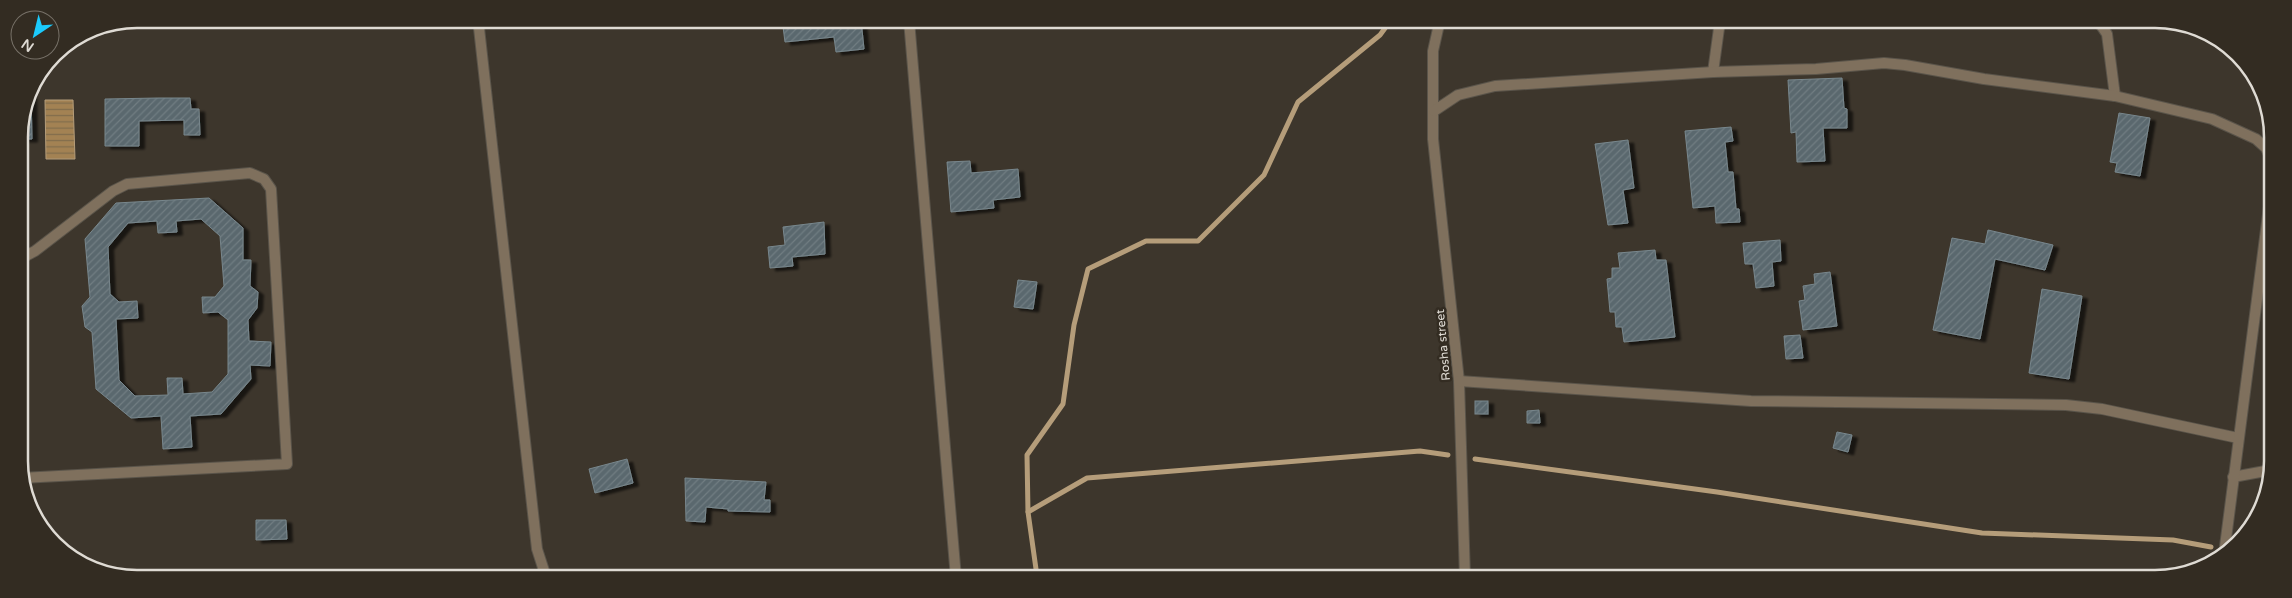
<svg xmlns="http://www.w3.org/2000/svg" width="2292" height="598" viewBox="0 0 2292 598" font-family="'Varela Round',sans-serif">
	<defs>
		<pattern id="water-rules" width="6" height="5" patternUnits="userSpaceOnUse" patternTransform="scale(1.25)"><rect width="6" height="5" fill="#a38253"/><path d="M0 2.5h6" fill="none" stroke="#816c4c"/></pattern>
		<pattern id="building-hatch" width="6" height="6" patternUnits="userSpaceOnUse" patternTransform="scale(1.25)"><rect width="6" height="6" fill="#5a686e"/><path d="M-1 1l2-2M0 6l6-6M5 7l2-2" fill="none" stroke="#717d82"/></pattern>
		<filter id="shadow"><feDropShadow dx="5.5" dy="3" stdDeviation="1" flood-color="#0009"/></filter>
	</defs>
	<rect width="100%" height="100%" fill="#3d362c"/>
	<polygon fill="url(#water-rules)" stroke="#b59d7a" points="45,100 73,100 75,159 46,159"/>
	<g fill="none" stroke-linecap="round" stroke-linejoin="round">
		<g stroke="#b59d7a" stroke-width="5">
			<polyline points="1475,459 1717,492 1982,533 2173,540 2211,547"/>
			<polyline points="1028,512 1027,455 1063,404 1074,325 1088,269 1146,241 1198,241 1264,175 1298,102 1380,35 1391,20"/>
			<polyline points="1036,569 1028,512 1087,478 1420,451 1448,455"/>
		</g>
	</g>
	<g fill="url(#building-hatch)" stroke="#78878d" fill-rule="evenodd" filter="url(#shadow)">
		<polygon points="782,19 861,20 864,49 836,52 834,37 785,42"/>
		<polygon points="1842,78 1844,108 1847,109 1847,128 1823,128 1825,161 1797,162 1796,132 1791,133 1788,80"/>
		<polygon points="27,95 31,95 32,139 19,139 19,129"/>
		<polygon points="158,98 190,98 191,109 199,109 200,135 184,135 184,120 139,121 139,146 105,146 105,99"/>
		<polygon points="2119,113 2150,118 2140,176 2115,172 2117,163 2110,162"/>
		<polygon points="1731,127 1733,141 1725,142 1728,172 1733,172 1736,209 1739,209 1740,222 1716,223 1715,206 1693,208 1685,131"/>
		<polygon points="1628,140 1634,188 1623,190 1628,223 1608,225 1595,144"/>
		<polygon points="970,161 971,173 1018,169 1020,197 993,200 994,208 951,212 947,162"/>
		<path d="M209 198 243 228V260H251L250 286 258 292 257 308 248 320 249 341 271 342 270 366 250 365 251 379 221 414 190 416 192 447 163 449 161 416 131 418 96 389 92 332 85 327 82 306 90 297 85 239 116 203ZM201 219 220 236 224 286 215 297H202L203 313 218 312 228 320V374L212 392 183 394 182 378H167L168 395 135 396 119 380 116 319 138 318 137 301 119 302 110 294 108 247 128 223 157 221 158 233 177 232 176 221Z"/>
		<polygon points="824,222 825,254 792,257 793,266 770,268 768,247 785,245 783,227"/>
		<polygon points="1988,230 2053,245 2045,270 1995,259 1980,339 1933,330 1952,238 1985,244"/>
		<polygon points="1780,240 1781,261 1772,262 1774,286 1756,288 1753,264 1745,264 1743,243"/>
		<polygon points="1655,250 1656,260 1666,260 1675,337 1624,342 1622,327 1616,327 1615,312 1610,312 1607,279 1612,278 1612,268 1620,268 1618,253"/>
		<polygon points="1830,272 1837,326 1803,330 1799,301 1805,300 1803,286 1815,284 1814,274"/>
		<polygon points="1018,280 1037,282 1033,309 1014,307"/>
		<polygon points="2042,289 2082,296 2069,379 2029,373"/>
		<polygon points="1800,335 1803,358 1786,359 1784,336"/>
		<rect x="1475" y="401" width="13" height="13"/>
		<polygon points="1539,410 1540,423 1527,423 1527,411"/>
		<polygon points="1837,432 1852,435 1848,452 1833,448"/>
		<polygon points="627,459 633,483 595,493 589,469"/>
		<polygon points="685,478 766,482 764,500 770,500 770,512 728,511 728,509 706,507 705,522 686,521"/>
		<polygon points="256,520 286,520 287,539 256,540"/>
	</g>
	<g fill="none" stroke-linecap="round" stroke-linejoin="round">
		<g stroke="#5a544a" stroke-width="12">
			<g id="minor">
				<polyline points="478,19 537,549 546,577"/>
				<polyline points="909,20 956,578"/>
				<polyline points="1440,20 1433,51 1433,139 1459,381 1465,578"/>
				<polyline points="2098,21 2107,34 2115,96"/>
				<polyline points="1713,72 1720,21"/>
				<polyline points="1434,111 1458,95 1495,86 1713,72 1816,69 1884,63 1905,65 1984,79 2115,96 2212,119 2256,139 2266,148 2271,159"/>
				<polyline points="20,259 35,251 113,191 127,184 250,173 264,179 271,189 287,464 21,478"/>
				<polyline points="1459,381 1751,401 2066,405 2102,409 2238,438"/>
				<polyline points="2233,477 2271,470"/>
				<polyline points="2224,554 2271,191"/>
			</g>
		</g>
		<use href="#minor" stroke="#7f705d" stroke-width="10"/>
	</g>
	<g text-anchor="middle" stroke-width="5" stroke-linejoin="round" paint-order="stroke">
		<g font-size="12" fill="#dfdbd4" stroke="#332c22">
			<text transform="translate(1443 345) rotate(-95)" y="4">Rosha street</text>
		</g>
	</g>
	<path d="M0 0H2292V598H0ZM137 28H2155A109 109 0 0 1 2264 137V461A109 109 0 0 1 2155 570H137A109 109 0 0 1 28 461V137A109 109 0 0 1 137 28Z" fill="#332c22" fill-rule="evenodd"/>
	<path fill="none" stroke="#dfdbd4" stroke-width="2.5" d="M137 28H2155A109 109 0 0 1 2264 137V461A109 109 0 0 1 2155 570H137A109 109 0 0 1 28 461V137A109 109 0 0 1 137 28Z"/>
	<g transform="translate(35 35) rotate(215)"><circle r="24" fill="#332c22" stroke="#787269"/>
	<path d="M0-4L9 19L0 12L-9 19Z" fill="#1bcafc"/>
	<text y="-8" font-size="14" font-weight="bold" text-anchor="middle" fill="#dfdbd4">N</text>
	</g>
</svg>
